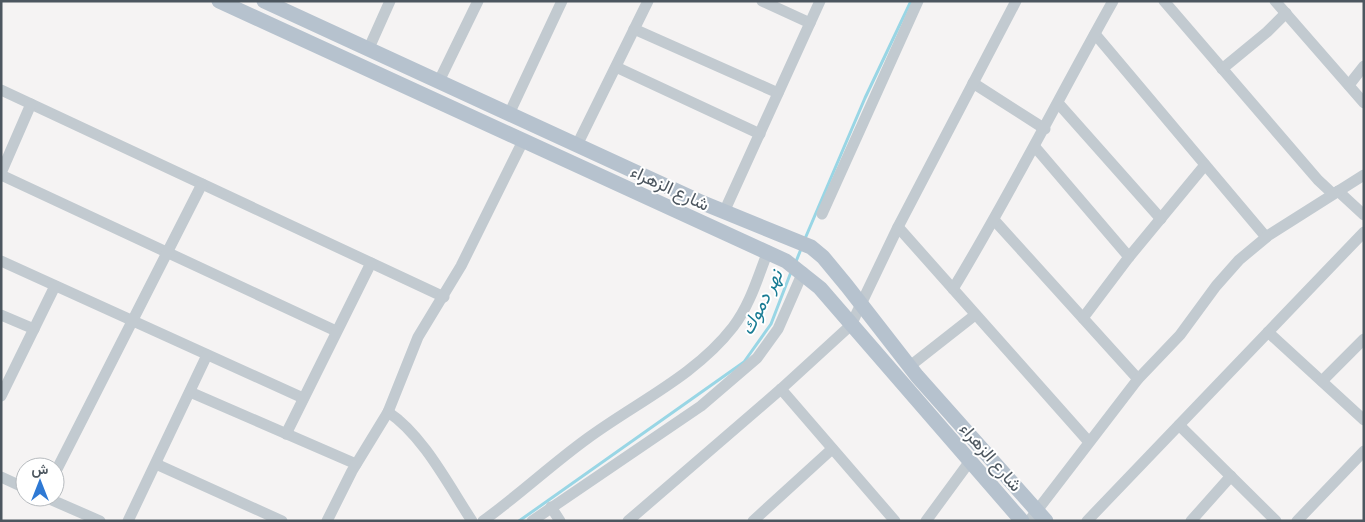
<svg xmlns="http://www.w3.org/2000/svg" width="1365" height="522" viewBox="0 0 1365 522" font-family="Commissioner,Vazirmatn,sans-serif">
	<rect width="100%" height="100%" fill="#f5f3f3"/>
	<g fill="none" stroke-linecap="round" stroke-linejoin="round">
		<g stroke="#99d6e5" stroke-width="3">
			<polyline points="804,241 865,98 911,1"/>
			<polyline points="795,264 801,249"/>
			<polyline points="519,521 744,362 771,324 791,272"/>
		</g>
		<g stroke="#c2cad0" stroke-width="11">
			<polyline points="762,1 810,23"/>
			<polyline points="1164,1 1318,180 1333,194"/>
			<polyline points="1275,1 1364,103"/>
			<polyline points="634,29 778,93"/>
			<polyline points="1095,34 1266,237"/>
			<polyline points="369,48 390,1"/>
			<polyline points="616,67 760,134"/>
			<polyline points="1222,69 1267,32 1286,13"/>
			<polyline points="439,81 478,1"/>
			<polyline points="973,83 1045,129"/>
			<polyline points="1349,85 1364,66"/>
			<polyline points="1,90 444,297"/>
			<polyline points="1058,103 1161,219"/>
			<polyline points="509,114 562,1"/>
			<polyline points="577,145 648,1"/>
			<polyline points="1035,147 1129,257"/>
			<polyline points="1,173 31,104"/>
			<polyline points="1,175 336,331"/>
			<polyline points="1338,191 1364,215"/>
			<polyline points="724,212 820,1"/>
			<polyline points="822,214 918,1"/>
			<polyline points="995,221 1138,379"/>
			<polyline points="898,227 1089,442"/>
			<polyline points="1,261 303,398"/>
			<path d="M953 289C1010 195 1059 97 1113 1"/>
			<polyline points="1,315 34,329"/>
			<polyline points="1083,318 1129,257 1205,165"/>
			<polyline points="1268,332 1364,420"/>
			<polyline points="910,366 975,315"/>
			<polyline points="1322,381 1364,339"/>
			<polyline points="781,389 895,521"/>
			<polyline points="190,392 356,464"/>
			<polyline points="1,396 55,286"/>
			<path d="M388 412C423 435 449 486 472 521"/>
			<polyline points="1179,425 1276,521"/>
			<polyline points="286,434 371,263"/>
			<polyline points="156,464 282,521"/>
			<polyline points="55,473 202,184"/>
			<polyline points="1,477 25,488"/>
			<polyline points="45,497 100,521"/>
			<polyline points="551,507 560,521"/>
			<polyline points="128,521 207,355"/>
			<polyline points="327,521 352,471 388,412 418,337 461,266 523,141"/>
			<path d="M483 521C519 495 552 464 588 438 637 402 695 376 733 327 750 305 758 277 768 251"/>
			<polyline points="532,521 701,406 757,358 778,329 803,272"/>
			<polyline points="628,521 781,389 851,325 898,227 1016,1"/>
			<polyline points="753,521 832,449"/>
			<polyline points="926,521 970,461"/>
			<polyline points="1029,521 1138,379 1180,335 1216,286 1239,260 1269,235 1364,175"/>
			<polyline points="1087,521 1364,232"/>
			<polyline points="1191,521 1231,476"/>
			<polyline points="1297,521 1364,451"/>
		</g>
		<g stroke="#b6c2ce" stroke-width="15">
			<polyline points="219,1 786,261 820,288 1022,521"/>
			<polyline points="264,1 703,203 811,247 823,257 847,286 917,376 1046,521"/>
		</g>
	</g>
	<g text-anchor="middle" stroke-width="4" stroke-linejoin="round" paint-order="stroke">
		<g font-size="18" fill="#4c565f" stroke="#fff">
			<text transform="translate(670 188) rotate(25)" y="6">شارع الزهراء</text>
			<text transform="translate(991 457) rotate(49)" y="6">شارع الزهراء</text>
		</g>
		<g font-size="19" font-style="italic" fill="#1a7c94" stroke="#fff">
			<text transform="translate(761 302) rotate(-63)" y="7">نهر دموك</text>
		</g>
	</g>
	<rect width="1365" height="522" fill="none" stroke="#4c565f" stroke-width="5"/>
	<g transform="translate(40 482)"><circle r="24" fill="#ffffff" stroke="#b7bbbf"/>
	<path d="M0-4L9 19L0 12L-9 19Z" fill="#2e79d4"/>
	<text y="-8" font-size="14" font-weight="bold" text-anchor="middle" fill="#4c565f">ش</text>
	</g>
</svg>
